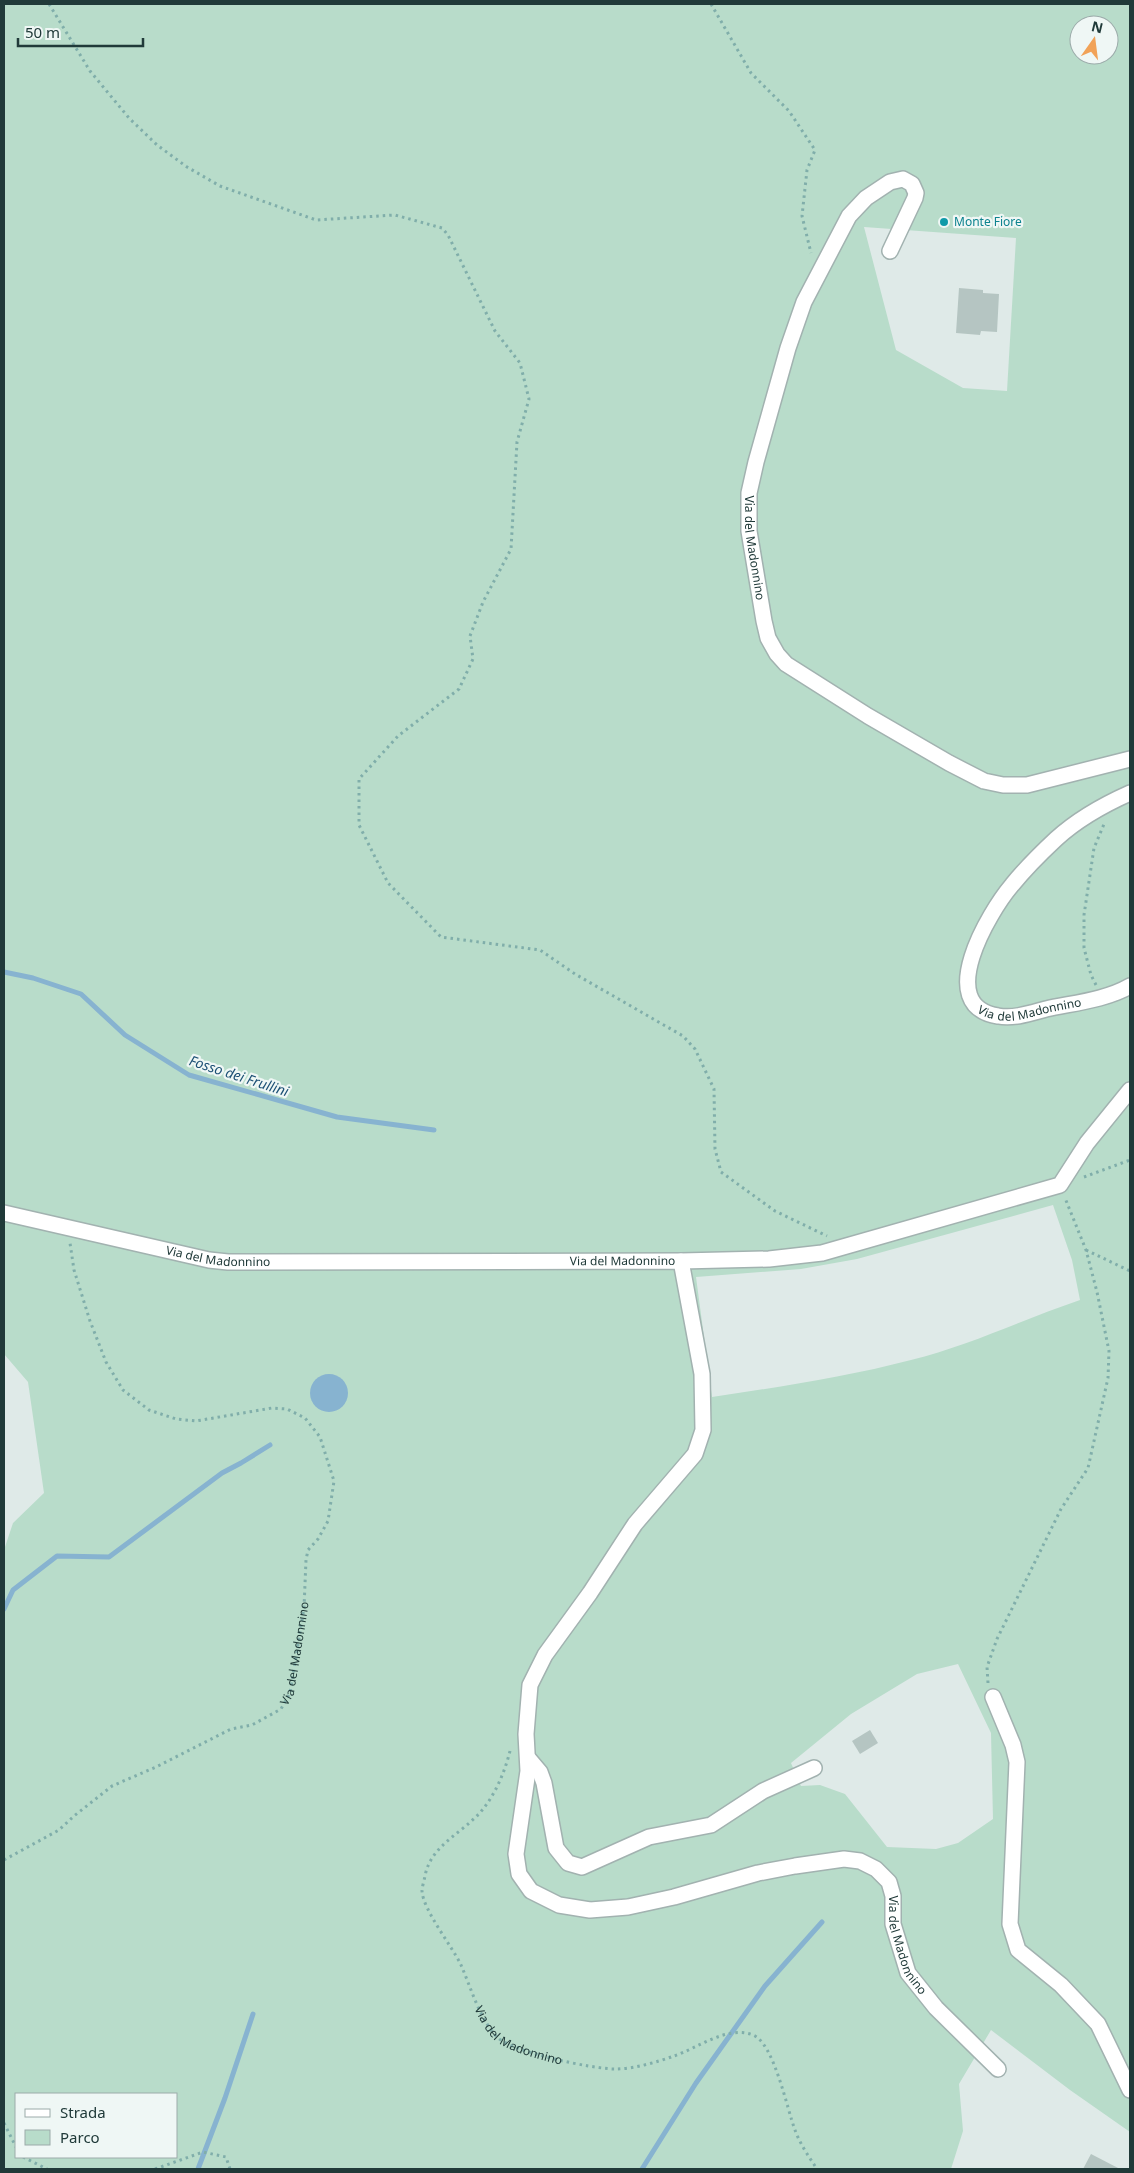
<svg xmlns="http://www.w3.org/2000/svg" width="1134" height="2173" viewBox="0 0 1134 2173" font-family="'Noto Sans',sans-serif">
	<rect width="100%" height="100%" fill="#dfeae8"/>
	<path fill="#b8dcca" fill-rule="evenodd" d="M4 4H1130V2132L1070 2090 991 2030 959 2084 963 2131 951 2169H4V1550L13 1523 44 1493 28 1382 4 1354ZM1079 25H1109V55H1079ZM864 227 1016 238 1007 391 963 388 896 350ZM1053 1205 1072 1260 1080 1300C1024 1319 969 1346 911 1360 846 1377 779 1387 712 1397L696 1277 801 1269 857 1259ZM958 1664 991 1733 993 1819 958 1843 936 1849 887 1847 845 1794 820 1785 801 1786 791 1763 851 1714 917 1674ZM16 2094H176V2157H16Z"/>
	<circle fill="#87b3d0" cx="329" cy="1393" r="19"/>
	<g fill="none" stroke-linecap="round" stroke-linejoin="round">
		<g stroke="#87b3d0" stroke-width="5">
			<polyline points="4,972 33,978 81,994 125,1035 189,1075 337,1117 434,1130"/>
			<polyline points="4,1609 13,1590 57,1556 109,1557 222,1473 241,1463 270,1445"/>
			<polyline points="198,2169 225,2098 253,2014"/>
			<polyline points="642,2169 696,2083 765,1986 822,1922"/>
		</g>
	</g>
	<g fill="#b5c5c2">
		<polygon points="959,288 983,290 983,293 999,294 997,332 981,331 980,335 956,333"/>
		<polygon points="870,1730 878,1743 860,1754 852,1741"/>
		<polygon points="1091,2154 1120,2169 1083,2169"/>
	</g>
	<g fill="none" stroke-linecap="round" stroke-linejoin="round">
		<g stroke="#a2b2b0" stroke-width="18">
			<g id="minor">
				<path id="s3" d="M890 251 915 198 916 193 912 184 903 179 890 182 866 198 849 216 804 302 788 348 756 462 749 493V531L764 621 768 638 777 654 786 664 868 716 949 763 984 781 1003 785H1027L1130 759"/>
				<path id="s4" d="M1130 793C1103 805 1079 818 1056 839 1041 853 1025 869 1012 885 989 912 933 1006 998 1016 1014 1019 1031 1013 1046 1009 1073 1003 1106 1000 1130 986"/>
				<path id="s5" d="M4 1213 209 1260 228 1262 681 1261 702 1374 703 1430 695 1454 635 1524 590 1593 545 1655 530 1685 526 1734 528 1771 516 1854 519 1874 531 1891 559 1905 590 1910 628 1907 674 1897 758 1873 795 1866 844 1859 860 1861 876 1869 889 1882 893 1896V1924L908 1973 936 2008 998 2069"/>
				<polyline points="681,1261 769,1259 822,1253 1060,1185 1087,1143 1130,1090"/>
				<polyline points="993,1697 1013,1745 1017,1762 1010,1924 1018,1950 1061,1985 1098,2024 1130,2090"/>
				<polyline points="529,1759 540,1772 544,1783 556,1848 568,1863 582,1867 649,1837 711,1825 763,1791 814,1768"/>
			</g>
		</g>
		<g stroke="#80aeaa" stroke-width="3" stroke-dasharray="2.5 4" stroke-linecap="butt">
			<polyline points="49,4 90,71 129,118 157,145 187,167 220,186 316,220 395,215 442,228 448,235 495,331 520,363 529,399 517,442 511,549 483,602 470,636 473,659 459,689 398,736 359,779 359,825 388,883 441,937 540,950 575,974 683,1036 695,1049 714,1089 715,1149 721,1172 775,1211 827,1236"/>
			<polyline points="711,4 751,73 789,111 815,150 807,170 802,216 811,253"/>
			<polyline points="1096,985 1091,975 1084,948 1084,915 1094,848 1104,824"/>
			<polyline points="1084,1177 1130,1160"/>
			<polyline points="1086,1250 1130,1271"/>
			<polyline points="988,1683 987,1667 997,1639 1061,1509 1088,1468 1108,1378 1109,1351 1097,1292 1086,1250 1065,1198"/>
			<path id="s1" d="M510 1751C505 1771 496 1793 483 1809 464 1833 431 1844 425 1876 424 1881 422 1887 422 1891 423 1910 452 1946 461 1965 471 1988 479 2017 496 2036 510 2052 593 2069 615 2069 634 2069 657 2062 674 2056 698 2048 727 2025 753 2035 774 2043 787 2109 795 2130 800 2144 809 2157 817 2169"/>
			<path id="s2" d="M4 1860 59 1830 74 1816 112 1786 156 1767 231 1729 252 1725 281 1709 290 1693 304 1608 306 1560 308 1550 318 1539 328 1521 334 1481 320 1437 305 1418 287 1409 272 1408 196 1421 176 1419 149 1410 123 1390 106 1362 90 1321 74 1270 70 1243"/>
			<polyline points="4,2123 16,2147"/>
			<polyline points="23,2157 47,2169"/>
			<polyline points="155,2169 203,2152 226,2157 230,2169"/>
		</g>
		<use href="#minor" stroke="#fff" stroke-width="15"/>
	</g>
	<circle fill="#0f9aa8" stroke="#eff7f5" stroke-width="2" cx="944" cy="222" r="5"/>
	<g text-anchor="middle" stroke-width="4.5" stroke-linejoin="round" paint-order="stroke">
		<g font-size="12" fill="#0d838f" stroke="#eff7f5" text-anchor="start">
			<text x="954" y="226">Monte Fiore</text>
		</g>
		<g font-size="12" fill="#203a39" stroke="#eff7f5">
			<text dy="4" stroke="none"><textPath href="#s3" startOffset="502">Via del Madonnino</textPath></text>
			<text dy="4" stroke="none"><textPath href="#s4" startOffset="342">Via del Madonnino</textPath></text>
			<text dy="4" stroke="none"><textPath href="#s5" startOffset="219">Via del Madonnino</textPath></text>
			<text dy="4" stroke="none"><textPath href="#s5" startOffset="624">Via del Madonnino</textPath></text>
			<text dy="4" stroke="none"><textPath href="#s2" startOffset="376">Via del Madonnino</textPath></text>
			<text dy="4" stroke="none"><textPath href="#s5" startOffset="1816">Via del Madonnino</textPath></text>
			<text dy="4" stroke="none"><textPath href="#s1" startOffset="352">Via del Madonnino</textPath></text>
		</g>
		<g font-size="14" font-style="italic" fill="#1c5075" stroke="#eff7f5">
			<text transform="translate(239 1076) rotate(18)" y="5">Fosso dei Frullini</text>
		</g>
	</g>
	<rect width="1134" height="2173" fill="none" stroke="#203a39" stroke-width="10"/>
	<rect x="15" y="2093" width="162" height="65" fill="#eff7f5" stroke="#9cabaa"/>
	<rect x="25" y="2109" width="25" height="8" fill="#ffffff" stroke="#9cabaa"/>
	<text x="60" y="2118" font-size="15" fill="#203a39">Strada</text>
	<rect x="25" y="2130" width="25" height="15" fill="#b8dcca" stroke="#9cabaa"/>
	<text x="60" y="2143" font-size="15" fill="#203a39">Parco</text>
	<g transform="translate(1094 40) rotate(14)"><circle r="24" fill="#eff7f5" stroke="#9cabaa"/>
	<path d="M0-4L9 19L0 12L-9 19Z" fill="#f1a257"/>
	<text y="-8" font-size="14" font-weight="bold" text-anchor="middle" fill="#203a39">N</text>
	</g>
	<path d="M18 38v8h125v-8" fill="none" stroke="#203a39" stroke-width="2.5"/>
	<text x="25" y="38" font-size="15" fill="#203a39" stroke="#eff7f5" stroke-width="4" paint-order="stroke">50 m</text>
</svg>
